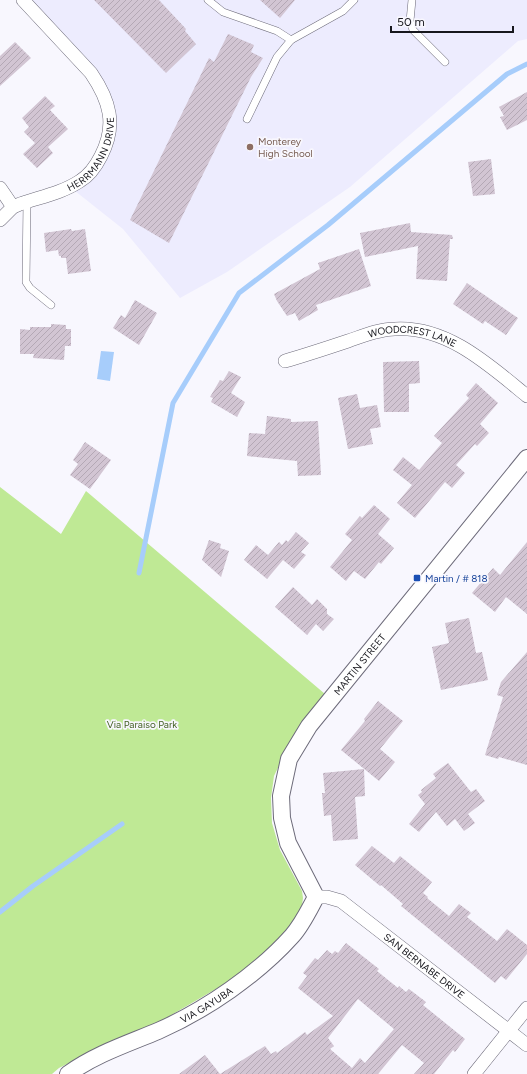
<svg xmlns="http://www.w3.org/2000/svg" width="527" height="1074" viewBox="0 0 527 1074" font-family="Figtree,sans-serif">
	<defs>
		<pattern id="building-hatch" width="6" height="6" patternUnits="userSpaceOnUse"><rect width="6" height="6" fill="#d2c5d3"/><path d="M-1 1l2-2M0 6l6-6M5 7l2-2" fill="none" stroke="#b4a8b5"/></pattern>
	</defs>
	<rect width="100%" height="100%" fill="#f8f7fe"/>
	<polygon fill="#edecfe" points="23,0 527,0 527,39 518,41 350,187 227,272 180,298 123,229 70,187 103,152 105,98"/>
	<polygon fill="#bfe995" points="0,487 61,534 86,491 325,694 289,745 274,776 271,798 272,823 280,850 302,891 303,898 302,905 294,920 272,948 250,966 221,986 149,1028 83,1056 59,1068 52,1074 0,1074"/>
	<polygon fill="#a7cdfb" points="101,351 114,352 110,381 97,379"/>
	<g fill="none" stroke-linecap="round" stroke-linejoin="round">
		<g stroke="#a7cdfb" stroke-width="5">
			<polyline points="139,573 173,403 239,293 328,225 507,74 527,64"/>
			<polyline points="0,912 33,886 122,824"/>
		</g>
	</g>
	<g fill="url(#building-hatch)" fill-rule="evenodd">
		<polygon points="94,0 159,0 186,29 185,31 196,44 166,73"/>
		<polygon points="260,0 295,0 280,18"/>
		<polygon points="228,34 254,45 251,52 263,58 251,77 169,243 130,220 209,58 214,62"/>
		<polygon points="15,42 31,58 0,86 0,56"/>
		<polygon points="527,92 527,120 507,130 500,117 504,116 499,107"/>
		<polygon points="45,96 55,106 50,110 68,129 48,147 53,153 37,168 23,154 35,143 24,132 29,127 22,118"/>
		<polygon points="491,159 495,194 473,196 468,162"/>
		<polygon points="410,223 411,232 452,235 453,239 450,239 447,281 416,279 418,246 365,257 360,233"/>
		<polygon points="71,229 72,231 85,229 91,271 68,274 66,258 61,258 61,256 59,256 58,250 46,252 44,233"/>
		<polygon points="359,249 371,286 316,305 318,310 299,321 295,313 287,316 277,301 274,294 320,269 318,263"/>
		<polygon points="467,283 518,318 506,335 485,321 483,324 453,304"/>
		<polygon points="135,300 157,313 139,345 113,328 121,315 125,318"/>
		<polygon points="51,324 66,325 66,329 71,329 71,346 65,346 64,360 33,358 34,354 20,354 20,329 30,330 30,327 51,327"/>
		<polygon points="419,361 420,383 409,384 409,412 384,412 383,362"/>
		<polygon points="229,371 241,377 231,393 245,402 237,417 211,402 213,398 210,397 220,380 223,381"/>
		<polygon points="476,383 498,403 480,424 489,433 477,446 475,444 456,465 465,473 452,488 445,482 415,518 397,503 412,485 393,470 403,457 419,470 442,443 434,436 469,398 466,395"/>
		<polygon points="357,394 360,408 377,405 381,427 370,429 373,444 348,449 338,398"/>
		<polygon points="267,416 291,419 291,422 318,421 321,475 298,476 297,461 247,456 249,433 265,434"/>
		<polygon points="85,442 111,460 90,489 70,475 78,464 73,460"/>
		<polygon points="374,505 390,519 378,534 394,548 381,564 379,562 365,579 354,571 346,581 330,567 352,540 345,534 360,516 362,518"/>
		<polygon points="296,532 309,543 301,552 306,555 294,569 283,560 267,579 244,560 256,545 268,555 279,542 282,545 286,540 288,542"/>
		<polygon points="209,540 221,544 220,548 229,551 221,577 202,560"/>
		<polygon points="527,542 527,614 506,597 495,612 472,593 493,568 500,575"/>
		<polygon points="293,587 312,605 317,599 327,609 327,614 334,619 323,631 316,624 307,635 275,607"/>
		<polygon points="469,618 476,653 482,652 488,680 441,690 432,647 449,643 445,623"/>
		<polygon points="527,652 527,765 499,757 498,759 485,755 503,697 497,695 501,682"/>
		<polygon points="378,701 403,721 380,749 395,762 379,781 341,750 365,721 364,719"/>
		<polygon points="448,763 471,792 476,789 485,801 468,814 475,823 464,831 455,819 447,826 436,812 419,832 409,824 425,804 418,795 422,792 421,790 436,778 433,774"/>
		<polygon points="364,769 365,796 355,797 358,839 333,841 331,815 324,816 322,793 325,793 323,773"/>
		<polygon points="372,846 394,863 400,856 432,882 423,893 428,897 427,898 449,916 459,904 471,913 467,917 497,941 507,929 527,945 527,954 506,980 501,976 495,983 401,906 403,904 381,885 380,886 355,865"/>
		<path d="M346 943 379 969 377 971 398 988 399 986 406 992 409 989 426 1002 423 1005 465 1039 455 1052 453 1050 434 1074H414L424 1063 402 1045 378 1074H220L265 1046 271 1054 276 1051 277 1053 305 1032 307 1035 333 1016 298 988 307 976 303 973 315 958 318 960 327 950 332 954 335 951 338 953ZM358 999 394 1029 365 1063 360 1058 352 1068 330 1049 334 1046 328 1038Z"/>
		<polygon points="205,1055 220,1074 179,1074"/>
	</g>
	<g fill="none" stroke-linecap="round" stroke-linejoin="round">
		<g stroke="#6d6b7a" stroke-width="8">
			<g id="service">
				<polyline points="208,0 223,12 277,31 291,40 343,11 354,0"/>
				<polyline points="412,0 410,21 413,30 445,62"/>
				<polyline points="247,119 277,57 291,40"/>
				<polyline points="27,201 26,282 30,288 51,305"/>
			</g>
		</g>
		<g stroke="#6d6b7a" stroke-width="14">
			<g id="minor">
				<polyline points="0,188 13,207"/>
				<path id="s1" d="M0 220 13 207 20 204C40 197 62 193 80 181 90 175 96 166 101 156 117 125 110 101 91 73L23 0"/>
				<path id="s2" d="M285 361C306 355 327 348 348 341 363 336 379 329 395 329 447 326 489 365 527 396"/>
				<path id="s3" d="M316 897H327L341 901 527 1045"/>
				<polyline points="474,1074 527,1008"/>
			</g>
		</g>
		<g stroke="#6d6b7a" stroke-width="18">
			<g id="tertiary">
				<path id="s4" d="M68 1074C96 1054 127 1044 158 1031 206 1010 258 974 292 936 302 925 309 910 316 897L288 843 282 818 281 796 289 759 309 726 527 458"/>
			</g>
		</g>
		<use href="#service" stroke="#fff" stroke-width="7"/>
		<use href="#minor" stroke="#fff" stroke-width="13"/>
		<use href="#tertiary" stroke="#fff" stroke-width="16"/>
	</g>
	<circle fill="#8d6e63" stroke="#f8f7fe" stroke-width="1.5" cx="250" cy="147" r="4"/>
	<rect fill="#1a4fb4" stroke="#f8f7fe" stroke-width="1.5" x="413" y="574" width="8" height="8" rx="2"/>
	<g text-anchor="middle" stroke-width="3.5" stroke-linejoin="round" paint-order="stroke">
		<g font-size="10" fill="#785e54" stroke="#f8f7fe" text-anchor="start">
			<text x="258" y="145">Monterey<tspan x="258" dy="12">High School</tspan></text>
		</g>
		<g font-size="10" fill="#17171d" stroke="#f8f7fe">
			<text dy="4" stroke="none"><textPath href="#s1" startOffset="120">HERRMANN DRIVE</textPath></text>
			<text dy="4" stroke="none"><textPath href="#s2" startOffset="133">WOODCREST LANE</textPath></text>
			<text dy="4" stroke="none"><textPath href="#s4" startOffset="576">MARTIN STREET</textPath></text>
			<text dy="4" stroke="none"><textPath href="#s3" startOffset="131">SAN BERNABE DRIVE</textPath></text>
			<text dy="4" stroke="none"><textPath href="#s4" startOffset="155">VIA GAYUBA</textPath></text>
		</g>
		<g font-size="10" fill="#164399" stroke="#f8f7fe" text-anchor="start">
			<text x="425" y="582">Martin / # 818</text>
		</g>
		<g font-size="10" fill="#456225" stroke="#f8f7fe">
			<text x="142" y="728">Via Paraiso Park</text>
		</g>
	</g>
	<path d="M391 26v6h122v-6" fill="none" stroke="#17171d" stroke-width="2"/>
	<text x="397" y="26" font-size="12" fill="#17171d" stroke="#f8f7fe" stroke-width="3" paint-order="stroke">50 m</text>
</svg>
